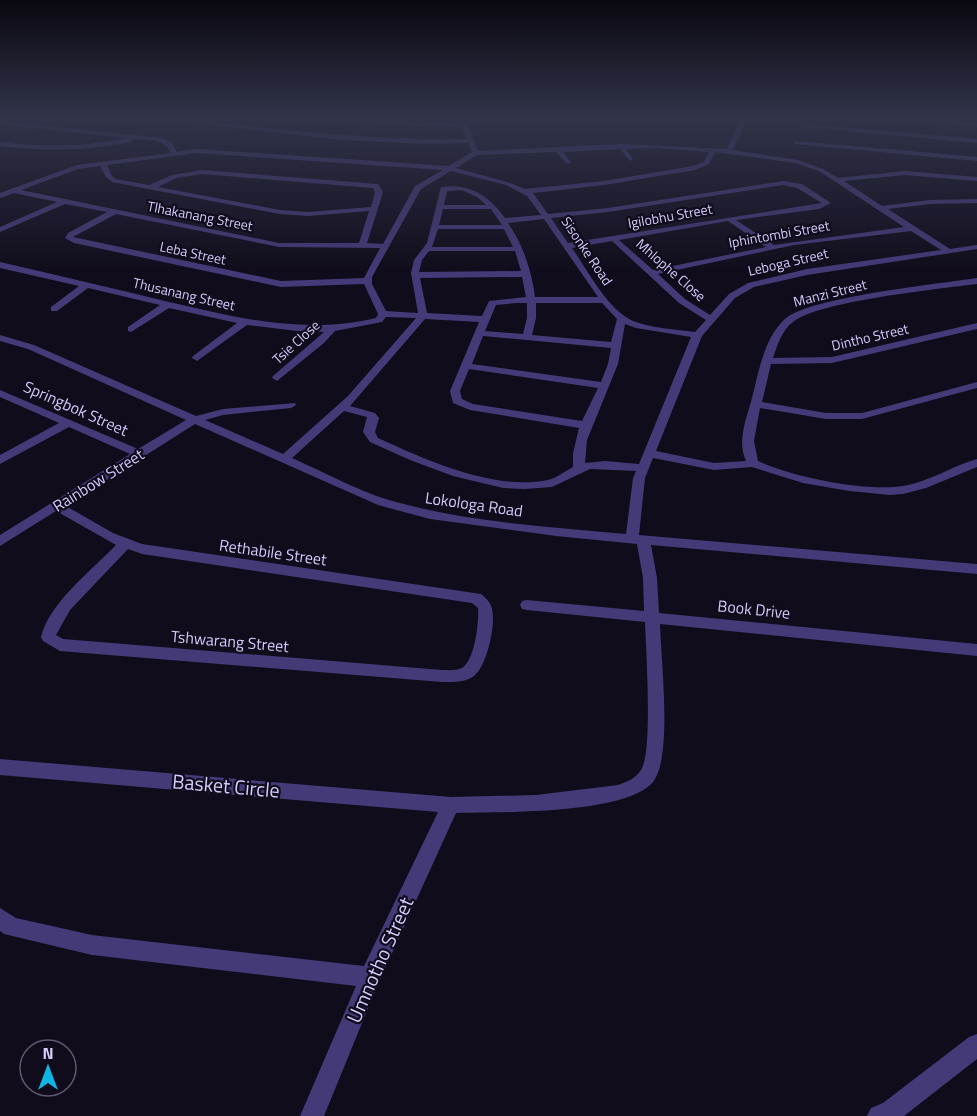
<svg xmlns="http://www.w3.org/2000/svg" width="977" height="1116" viewBox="0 0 977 1116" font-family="'Titillium Web',sans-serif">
	<rect width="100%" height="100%" fill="#100c1b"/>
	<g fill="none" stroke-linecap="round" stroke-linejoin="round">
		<polyline stroke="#0b1635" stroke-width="2" points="469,116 483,148"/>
		<g fill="#433a77" fill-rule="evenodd">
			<path d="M129 116H151C256 126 361 141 467 139L461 127 377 125 301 116 377 121 462 123 468 126 478 151 621 144 727 149 742 116H748L733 150 798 160 823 169 838 178 905 171 977 177V181L905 175 844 181 882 206 930 200 977 199V203L930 204 888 209 950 249 977 245V249L807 275 754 287 735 298 702 336 656 451 714 463 746 461C736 440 748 415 753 394 759 369 765 337 785 319 809 297 939 284 977 278V284C939 289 819 301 793 322 782 330 777 346 773 358L832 357 977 323V329L832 363 771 364 762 402 826 413H862L977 382V388L862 419H826L760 408 754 441 758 461C792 477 865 492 903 486 929 482 952 466 977 459V467L926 488 903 494 890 495 849 491 803 483 752 467 714 470 653 458 645 478 639 535 977 564V574L651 545 657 578 659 613 977 644V656L660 624C661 660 672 750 655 779 634 815 497 812 456 813L378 984 324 1116H300L356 986 92 955 4 934 0 931V908L16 918 92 935 364 966 438 812 0 775V759L451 797 536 795 618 785C627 782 636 778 641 770 653 752 646 649 645 622L527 610 522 609 520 605 522 601 527 600 644 611 643 578 637 544 556 536 430 519 378 505 195 424 66 506 113 533 142 544 481 594C486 598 491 603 492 609 496 625 487 666 474 676 465 683 452 682 442 682L60 651 43 641 41 637C49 603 92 570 116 545L56 511 0 546V535L130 454 69 427 0 464V455L59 423 0 397V390L138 449 186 420 28 349 0 341V335L34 345 196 416 223 409 295 403 296 405 291 408 223 415 205 420 283 454 348 396 416 318 386 317 382 322 335 331 324 343 277 381 272 378 273 376 324 332 297 331 247 325 197 361 192 358 193 356 237 323 169 308 131 332 128 331V327L160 305 88 288 57 311H51V307L79 286 0 268V262C56 275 113 288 169 302 240 318 303 335 376 318L378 314 364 284 281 287 74 243 65 238 68 233 107 212 65 204 0 232V227L57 202 14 193 0 198V193L77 165 171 153C164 138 148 140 133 139L131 142C87 151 44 151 0 146V142C44 147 86 147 129 138L0 125V121L162 138 172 143 177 152 197 149 449 166 472 152 469 143 427 144 343 140ZM657 148 709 152 704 162 693 166 604 181 525 189 510 183 456 168 477 155 556 152 568 164 571 162 563 152 620 149 630 161 633 159 626 149ZM715 152 795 163 819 171 904 227 774 245 736 220 819 209 831 203 802 184 783 181 608 208 548 214 533 193 604 185 695 170 709 164ZM197 153 443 170 415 186 383 244 367 243 383 192 378 184 202 170 172 175 149 185 116 179 112 176 107 165ZM100 166 106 177 112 182 280 214 308 216 369 211 359 243H279L21 190 78 169ZM451 171 506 185 527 196 541 215 505 218C489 196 470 183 441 187L427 243 414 260 411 273 418 313 386 311 372 284V277L421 189ZM202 174 373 188 375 192 371 207 308 212 280 210 158 187 176 178ZM783 185 797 188 822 203 568 243 551 218 608 212ZM462 190 477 197 486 205H444L447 191ZM443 209H491L502 225H439ZM116 214 279 247 380 248 364 278 281 281 73 237ZM544 219 598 297H535C532 272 523 244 508 223ZM728 221 766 247 653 270 619 240ZM438 229H504L513 247H432ZM911 231 941 250 807 269 748 283 729 294 710 315 685 299 658 274 794 245ZM612 241 679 303 706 320 695 332C675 329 642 328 626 317 605 304 586 268 572 248ZM429 251H515L521 271 419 272 422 260ZM522 277 526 297 489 301 482 316 427 313 420 278ZM517 303H527V318L523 334 485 331 496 305ZM536 303H602L617 319 611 342 532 335 536 318ZM425 319 479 322 450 391 453 403 470 410 579 428 573 453V467C565 471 557 478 548 480 494 491 426 460 378 438L375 432 379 418 375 413 350 406ZM625 324 636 328 691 337 639 464 605 461 585 463 587 440 618 364ZM483 336 611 348 608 364 601 382 472 364ZM469 369 598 388 582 421 473 404 462 399 460 391ZM344 411 367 417 363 432 370 442 410 460 453 476 503 488 525 489 552 487 590 469 636 471 633 478 626 534C548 527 465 522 389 500 356 490 324 472 292 458ZM128 549 142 554 472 603 478 608C479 622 475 660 462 668 456 671 448 670 442 670L63 639 56 635 70 610Z"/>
			<polygon points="883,116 977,123 977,127 886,118"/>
			<polygon points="803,124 977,139 977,143 801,127"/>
			<polygon points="796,141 977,157 977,161 794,144"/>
			<polygon points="977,1034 977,1059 904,1116 867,1116 871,1108 883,1103 969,1037"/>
		</g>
	</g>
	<linearGradient id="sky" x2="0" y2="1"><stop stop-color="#09070f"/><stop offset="0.43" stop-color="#31344a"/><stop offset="1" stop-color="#31344a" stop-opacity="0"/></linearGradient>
	<rect width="977" height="272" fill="url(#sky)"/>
	<g text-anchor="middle" stroke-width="4.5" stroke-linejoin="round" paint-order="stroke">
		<g font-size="14" fill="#d5cafc" stroke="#100c1b">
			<text transform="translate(200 216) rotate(11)" y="5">Tlhakanang Street</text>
			<text transform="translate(670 216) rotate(-10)" y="5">Igilobhu Street</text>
			<text transform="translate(779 234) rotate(-10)" y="5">Iphintombi Street</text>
			<text transform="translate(587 251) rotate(56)" y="5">Sisonke Road</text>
			<text transform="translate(193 253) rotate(12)" y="5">Leba Street</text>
			<text transform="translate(788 262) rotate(-13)" y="5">Leboga Street</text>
			<text transform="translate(671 270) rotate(41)" y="5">Mhlophe Close</text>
			<text transform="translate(830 293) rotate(-14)" y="5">Manzi Street</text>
			<text transform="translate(184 294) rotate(13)" y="5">Thusanang Street</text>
			<text transform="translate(870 337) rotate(-13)" y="5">Dintho Street</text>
			<text transform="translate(296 342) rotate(-42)" y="5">Tsie Close</text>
		</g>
		<g font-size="16" fill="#d5cafc" stroke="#100c1b">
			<text transform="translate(76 408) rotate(24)" y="6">Springbok Street</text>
			<text transform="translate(98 480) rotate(-32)" y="6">Rainbow Street</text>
			<text transform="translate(474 504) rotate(8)" y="6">Lokologa Road</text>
			<text transform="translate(273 552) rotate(8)" y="6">Rethabile Street</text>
			<text transform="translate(754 609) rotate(6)" y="6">Book Drive</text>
			<text transform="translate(230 641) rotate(5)" y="6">Tshwarang Street</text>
		</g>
		<g font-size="20" fill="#d5cafc" stroke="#100c1b">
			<text transform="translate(226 786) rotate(5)" y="7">Basket Circle</text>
			<text transform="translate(380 960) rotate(-66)" y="7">Umnotho Street</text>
		</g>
	</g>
	<g transform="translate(48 1068)"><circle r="28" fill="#100c1b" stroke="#5f5875" stroke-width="1.5"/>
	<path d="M0-4.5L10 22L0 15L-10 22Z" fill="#0fb5e3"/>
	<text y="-9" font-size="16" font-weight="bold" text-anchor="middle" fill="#d5cafc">N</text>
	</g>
</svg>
